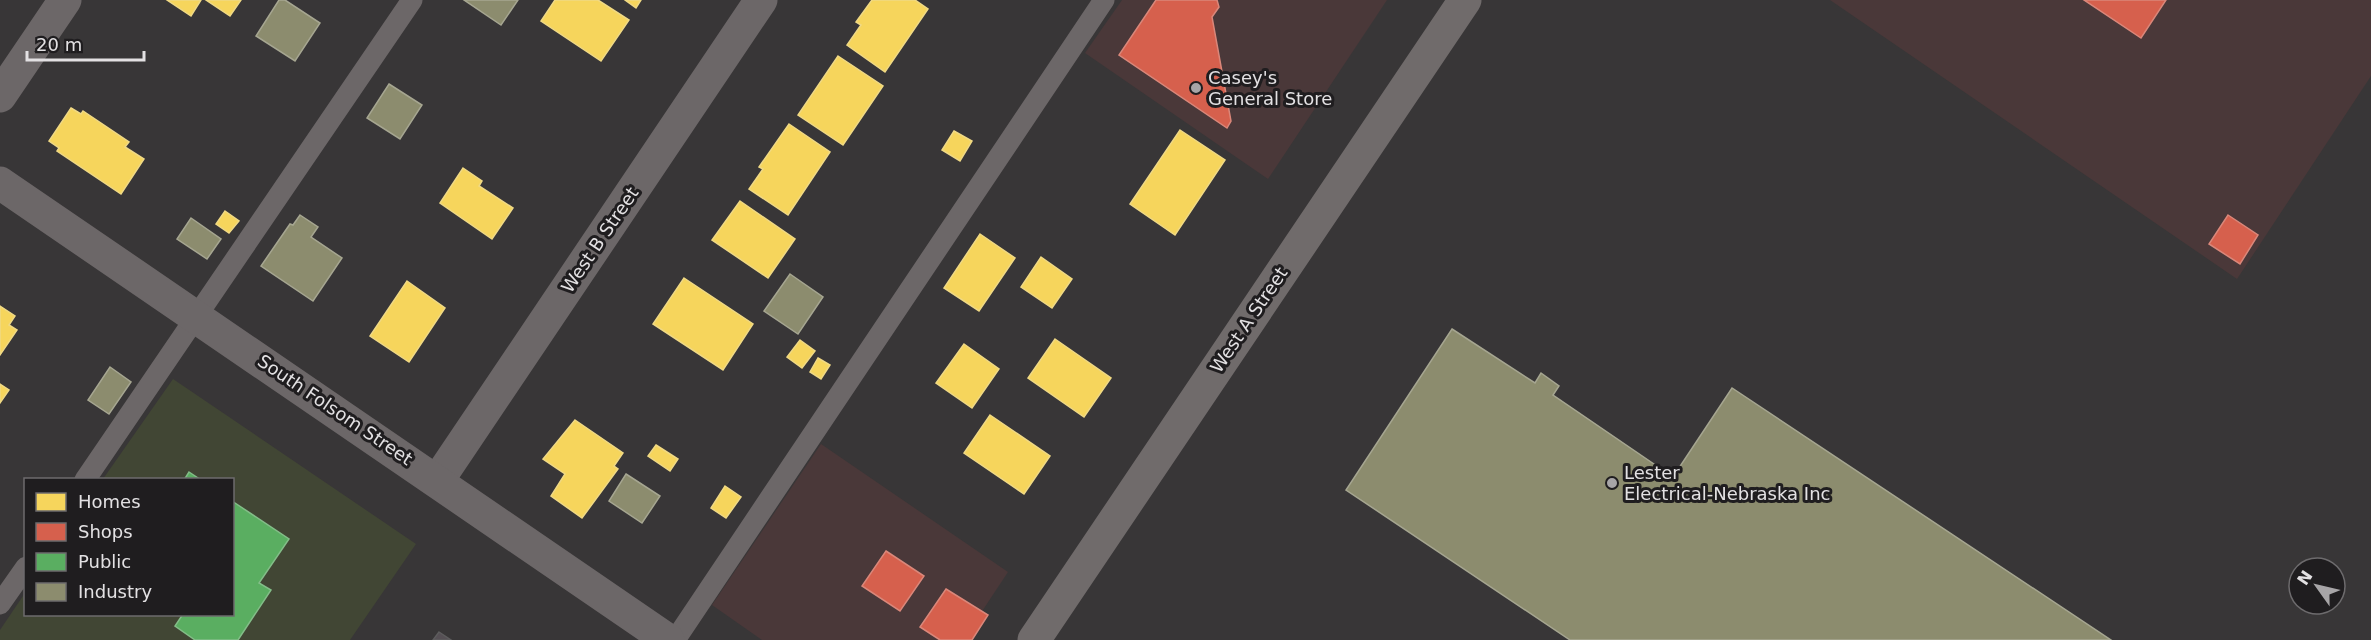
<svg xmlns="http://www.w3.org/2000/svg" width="2371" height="640" viewBox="0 0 2371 640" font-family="'DejaVu Sans',sans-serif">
	<rect width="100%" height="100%" fill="#383637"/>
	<g fill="#4a3839">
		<polygon points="1122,0 1387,0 1268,179 1085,53"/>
		<polygon points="1830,0 2371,0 2371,76 2237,279"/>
		<polygon points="821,444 1008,572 963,640 762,640 712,605"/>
	</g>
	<polygon fill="#414634" points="173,379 416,544 350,640 0,640 0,630 25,593 26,614 232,614 232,480 103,479"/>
	<g fill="#f6d55c" stroke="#f0d984" stroke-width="1.5">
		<polygon points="167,0 201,0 191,16"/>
		<polygon points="206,0 241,0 230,16"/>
		<polygon points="555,0 598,0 629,20 601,61 541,21"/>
		<polygon points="625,0 641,0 636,8"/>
		<polygon points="872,0 915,0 928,9 885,72 847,45 861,25 856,22"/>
		<polygon points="838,56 883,86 843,145 798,115"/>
		<polygon points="71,108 81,114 83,111 129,142 125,147 144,159 121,194 57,151 59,148 49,141"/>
		<polygon points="789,124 830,152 788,215 749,189 763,169 759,167"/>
		<polygon points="1180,130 1225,160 1175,235 1130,204"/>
		<polygon points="954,131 972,141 960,161 942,150"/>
		<polygon points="463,168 482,181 479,186 513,208 492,239 440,203"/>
		<polygon points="740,201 795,239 768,278 712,240"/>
		<polygon points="225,211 239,221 229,233 216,224"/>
		<polygon points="980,234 1015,258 979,311 944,288"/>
		<polygon points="1041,257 1072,279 1052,308 1021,287"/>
		<polygon points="684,278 753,324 723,370 653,324"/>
		<polygon points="407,281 445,308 409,362 370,336"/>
		<polygon points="0,306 15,316 9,325 17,330 0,355"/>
		<polygon points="1055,339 1111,378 1084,417 1028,378"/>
		<polygon points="800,340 815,351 802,368 787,357"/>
		<polygon points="964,344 999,369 972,408 936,383"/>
		<polygon points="818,358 830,365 821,379 810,372"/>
		<polygon points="0,384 9,390 0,403"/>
		<polygon points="990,415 1050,456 1024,494 964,453"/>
		<polygon points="575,420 623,453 614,466 618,469 582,518 551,496 565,474 543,459"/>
		<polygon points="656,445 678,459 670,471 648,456"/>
		<polygon points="725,486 741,497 726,518 711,508"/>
	</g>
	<g fill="#d6604d" stroke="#da877a" stroke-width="1.5">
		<polygon points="1156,0 1217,0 1219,7 1212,17 1231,121 1227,128 1119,55"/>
		<polygon points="2084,0 2166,0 2141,38"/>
		<polygon points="2228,215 2258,235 2240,264 2209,244"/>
		<polygon points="886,551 924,576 900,611 862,586"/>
		<polygon points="946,589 988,615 972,640 940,640 920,627"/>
	</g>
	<g fill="#5aae61" stroke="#83bd88" stroke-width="1.5">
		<polygon points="189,472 201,480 184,480"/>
		<polygon points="232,501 289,539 259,583 271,590 238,640 195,640 175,626 183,614 232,614"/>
	</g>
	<g fill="#8c8c6e" stroke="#a6a691" stroke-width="1.5">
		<polygon points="279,0 285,0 320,23 295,61 256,36"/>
		<polygon points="464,0 518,0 501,25"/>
		<polygon points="389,84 422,105 400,139 367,118"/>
		<polygon points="300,215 318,227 311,237 342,258 313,301 261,266 290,224 293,225"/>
		<polygon points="191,218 221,239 207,259 177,239"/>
		<polygon points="790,274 823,297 798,334 764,311"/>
		<polygon points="1452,329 1535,383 1541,373 1559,386 1553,395 1673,477 1732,388 2111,640 1570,640 1346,490"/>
		<polygon points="110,367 131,382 109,414 88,400"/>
		<polygon points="626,474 660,496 642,523 609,501"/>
	</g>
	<polygon fill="#565055" stroke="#5d5c5d" stroke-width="1.5" points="439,632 451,640 433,640"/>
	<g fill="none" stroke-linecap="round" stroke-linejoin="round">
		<g stroke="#6c6768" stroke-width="21">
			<polyline points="85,480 412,0"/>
			<polyline points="0,604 26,567"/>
			<polyline points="675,640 1104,0"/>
		</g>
		<g stroke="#6c6768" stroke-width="33">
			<polyline points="0,96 65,0"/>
			<polyline points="438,480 761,0"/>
		</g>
		<polyline stroke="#6c6768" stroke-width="33" points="0,183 668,640"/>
		<polyline stroke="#706b6b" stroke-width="33" points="1034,640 1465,0"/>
	</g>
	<g fill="#a7a5a7" stroke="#1f1d1f" stroke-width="2">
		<circle cx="1196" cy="88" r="6"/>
		<circle cx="1612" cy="483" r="6"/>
	</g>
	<g text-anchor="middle" stroke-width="6" stroke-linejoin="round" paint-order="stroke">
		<g font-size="18" fill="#e3e1e3" stroke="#1f1d1f" text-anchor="start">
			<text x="1208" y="84">Casey's<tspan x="1208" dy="21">General Store</tspan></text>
			<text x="1624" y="479">Lester<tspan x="1624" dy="21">Electrical-Nebraska Inc</tspan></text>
		</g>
		<g font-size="18" fill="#e3e1e3" stroke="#1f1d1f">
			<text transform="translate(600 240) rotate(-56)" y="6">West B Street</text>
			<text transform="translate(1249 320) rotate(-56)" y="6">West A Street</text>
			<text transform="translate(335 410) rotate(34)" y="6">South Folsom Street</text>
		</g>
	</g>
	<rect x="24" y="478" width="210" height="138" fill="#1f1d1f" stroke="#6d6b6d" stroke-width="1.5"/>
	<rect x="36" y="493" width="30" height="18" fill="#f6d55c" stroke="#6d6b6d" stroke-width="1.5"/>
	<text x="78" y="508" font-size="18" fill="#e3e1e3">Homes</text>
	<rect x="36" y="523" width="30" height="18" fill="#d6604d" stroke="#6d6b6d" stroke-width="1.5"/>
	<text x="78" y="538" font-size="18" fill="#e3e1e3">Shops</text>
	<rect x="36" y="553" width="30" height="18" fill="#5aae61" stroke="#6d6b6d" stroke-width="1.5"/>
	<text x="78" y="568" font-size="18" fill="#e3e1e3">Public</text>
	<rect x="36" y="583" width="30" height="18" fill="#8c8c6e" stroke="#6d6b6d" stroke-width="1.5"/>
	<text x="78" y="598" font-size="18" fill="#e3e1e3">Industry</text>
	<g transform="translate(2317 586) rotate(304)"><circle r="28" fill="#1f1d1f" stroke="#6d6b6d" stroke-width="1.5"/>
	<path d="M0-4.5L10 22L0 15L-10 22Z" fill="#a7a5a7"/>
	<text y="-9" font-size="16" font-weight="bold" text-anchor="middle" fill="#e3e1e3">N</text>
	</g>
	<path d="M27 51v9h117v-9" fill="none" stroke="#e3e1e3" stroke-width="3"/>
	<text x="36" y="51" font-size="18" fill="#e3e1e3" stroke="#1f1d1f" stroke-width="4.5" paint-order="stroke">20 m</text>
</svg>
